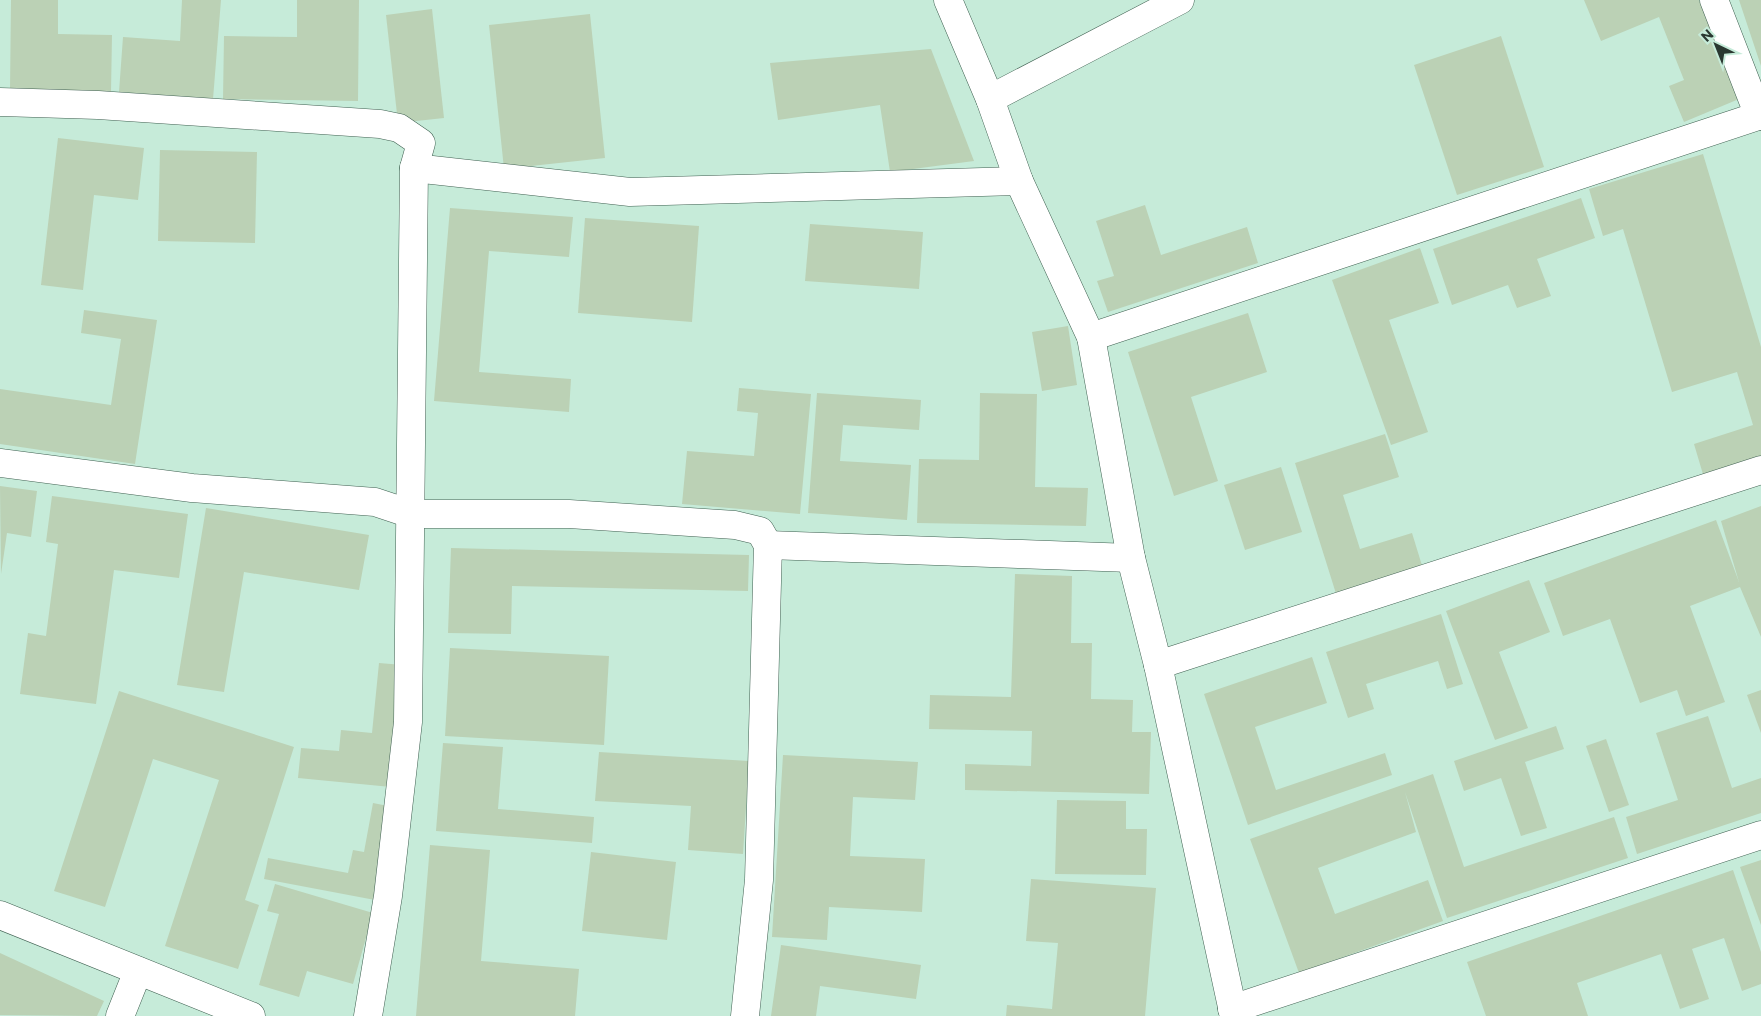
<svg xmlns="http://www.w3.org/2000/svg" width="1761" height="1016" viewBox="0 0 1761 1016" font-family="Commissioner,sans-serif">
	<rect width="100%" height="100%" fill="#c6ebd9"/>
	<g fill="#bbd1b5">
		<polygon points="11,0 58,0 58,34 112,35 111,92 10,90"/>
		<polygon points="182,0 221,0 213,99 119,92 123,37 180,41"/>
		<polygon points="297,0 359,0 358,101 223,99 224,36 297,37"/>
		<polygon points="1584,0 1699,0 1739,99 1684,122 1669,86 1684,80 1659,17 1601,41"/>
		<polygon points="1739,0 1761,0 1761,66"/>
		<polygon points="432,9 444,118 398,123 386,15"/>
		<polygon points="590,14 605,158 504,169 489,25"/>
		<polygon points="1501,36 1544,167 1457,195 1414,65"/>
		<polygon points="931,49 974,161 890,172 880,105 778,120 770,63"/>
		<polygon points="58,138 144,148 138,200 94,195 83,290 41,285"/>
		<polygon points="160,150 257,152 255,243 158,241"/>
		<polygon points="1703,154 1761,347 1761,463 1705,481 1694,444 1753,425 1737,372 1672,392 1623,229 1603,236 1589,189"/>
		<polygon points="1581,198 1595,238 1537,259 1551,296 1517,308 1508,285 1452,305 1433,249"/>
		<polygon points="1145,205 1161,255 1247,227 1258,263 1108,312 1097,281 1114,276 1096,221"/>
		<polygon points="450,208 573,217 569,257 489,251 479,372 571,379 569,412 434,401"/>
		<polygon points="585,218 699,226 692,322 578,313"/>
		<polygon points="810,224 923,232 919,289 805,281"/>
		<polygon points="1420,248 1439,303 1389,320 1428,432 1391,445 1332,280"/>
		<polygon points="84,310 157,320 135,464 0,444 0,389 111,405 121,339 81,333"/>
		<polygon points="1248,313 1267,372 1191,397 1218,481 1174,496 1128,352"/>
		<polygon points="1068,326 1077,385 1042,391 1032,332"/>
		<polygon points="739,388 811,394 800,514 682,504 687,451 754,456 758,413 737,411"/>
		<polygon points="817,393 921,400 919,430 843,425 840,461 911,465 907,520 808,513"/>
		<polygon points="980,393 1037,394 1035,487 1088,488 1086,526 917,523 919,459 979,460"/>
		<polygon points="1385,434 1399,477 1343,495 1360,549 1412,533 1424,572 1338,600 1295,463"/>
		<polygon points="1281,467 1302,532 1245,550 1224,485"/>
		<polygon points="0,486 37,491 31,537 7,533 1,574"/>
		<polygon points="52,496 188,514 179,578 114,570 96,704 20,694 28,633 46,636 58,544 46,542"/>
		<polygon points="1761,506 1761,637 1740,587 1690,606 1725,702 1686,716 1677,690 1640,703 1610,619 1563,636 1544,583 1716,520 1739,582 1721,521"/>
		<polygon points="206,508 369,535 359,590 244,572 224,692 177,685"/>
		<polygon points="451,548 749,555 748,591 512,586 511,634 448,633"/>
		<polygon points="1015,574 1072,576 1071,643 1092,643 1091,699 1133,700 1132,732 1151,732 1149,794 965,790 965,764 1031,766 1032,731 929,729 930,695 1011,697"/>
		<polygon points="1529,580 1550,632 1499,652 1528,728 1495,740 1446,611"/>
		<polygon points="1441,614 1463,684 1447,689 1438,661 1366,684 1374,709 1348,718 1326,652"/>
		<polygon points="450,648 609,656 604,745 445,736"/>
		<polygon points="1312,657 1327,703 1255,727 1276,790 1385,753 1392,775 1248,825 1204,694"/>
		<polygon points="379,663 403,665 391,787 298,778 301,748 339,751 341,730 372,733"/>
		<polygon points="1761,690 1761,733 1747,695"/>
		<polygon points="119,691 294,747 245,900 259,905 238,969 165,946 219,780 153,759 105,907 54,891"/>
		<polygon points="1708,716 1732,788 1761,778 1761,813 1637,854 1626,817 1678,800 1656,733"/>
		<polygon points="1556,726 1564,749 1525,762 1547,828 1521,836 1501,778 1464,791 1454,761"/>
		<polygon points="1606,739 1629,805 1609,812 1586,746"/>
		<polygon points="443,743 503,747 498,809 594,817 592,843 436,831"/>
		<polygon points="599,752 749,761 743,854 688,850 691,806 595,801"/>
		<polygon points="783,755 918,762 915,800 853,797 850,856 925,859 922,912 829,907 827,940 772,937"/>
		<polygon points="1433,774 1464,867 1614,817 1628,858 1447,918 1405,792 1416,832 1318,868 1335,914 1428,880 1443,921 1299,973 1250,839"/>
		<polygon points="1057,800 1126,801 1126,829 1147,829 1146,875 1055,874"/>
		<polygon points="373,803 393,807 375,900 264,879 268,858 348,873 353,850 364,852"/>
		<polygon points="430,845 490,850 481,961 579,969 575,1016 416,1016"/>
		<polygon points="591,852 676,862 667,940 582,931"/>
		<polygon points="1761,860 1761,925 1740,867"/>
		<polygon points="1733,870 1761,952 1761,984 1742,991 1724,938 1692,949 1709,999 1680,1009 1661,954 1577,983 1588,1016 1486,1016 1467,962"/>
		<polygon points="1031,879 1156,888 1145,1016 1006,1016 1007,1005 1052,1009 1058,943 1026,941"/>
		<polygon points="275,884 373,913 353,984 307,971 299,997 259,985 279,914 267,911"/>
		<polygon points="781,945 921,965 916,999 820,986 816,1016 771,1016"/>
		<polygon points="0,953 104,1001 97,1016 0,1015"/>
	</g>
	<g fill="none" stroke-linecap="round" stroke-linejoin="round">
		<g stroke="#406152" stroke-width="29">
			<g id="minor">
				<polyline points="948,0 990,99 1019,181 1091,337 1131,558 1158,665 1234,1016"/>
				<polyline points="1714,0 1759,116"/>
				<polyline points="990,99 1180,0"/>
				<polyline points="0,102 98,105 380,124 399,128 421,143 414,168 408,722 388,896 368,1016"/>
				<polyline points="414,168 630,192 1019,181"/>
				<polyline points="1091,337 1761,115"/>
				<polyline points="0,463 192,488 375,502 411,514 569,514 735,525 760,531 768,545 759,880 745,1016"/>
				<polyline points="768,545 1131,558"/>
				<polyline points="1158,665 1761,470"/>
				<polyline points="0,915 251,1016"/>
				<polyline points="1232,1009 1761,835"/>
				<polyline points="120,1016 138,971"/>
			</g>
		</g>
		<use href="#minor" stroke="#fff" stroke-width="28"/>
	</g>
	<g transform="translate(1716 45) rotate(317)" stroke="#c6ebd9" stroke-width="4" paint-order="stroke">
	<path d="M0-4L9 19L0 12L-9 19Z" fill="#2a3831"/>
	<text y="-8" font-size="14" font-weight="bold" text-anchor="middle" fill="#2a3831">N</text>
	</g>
</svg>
